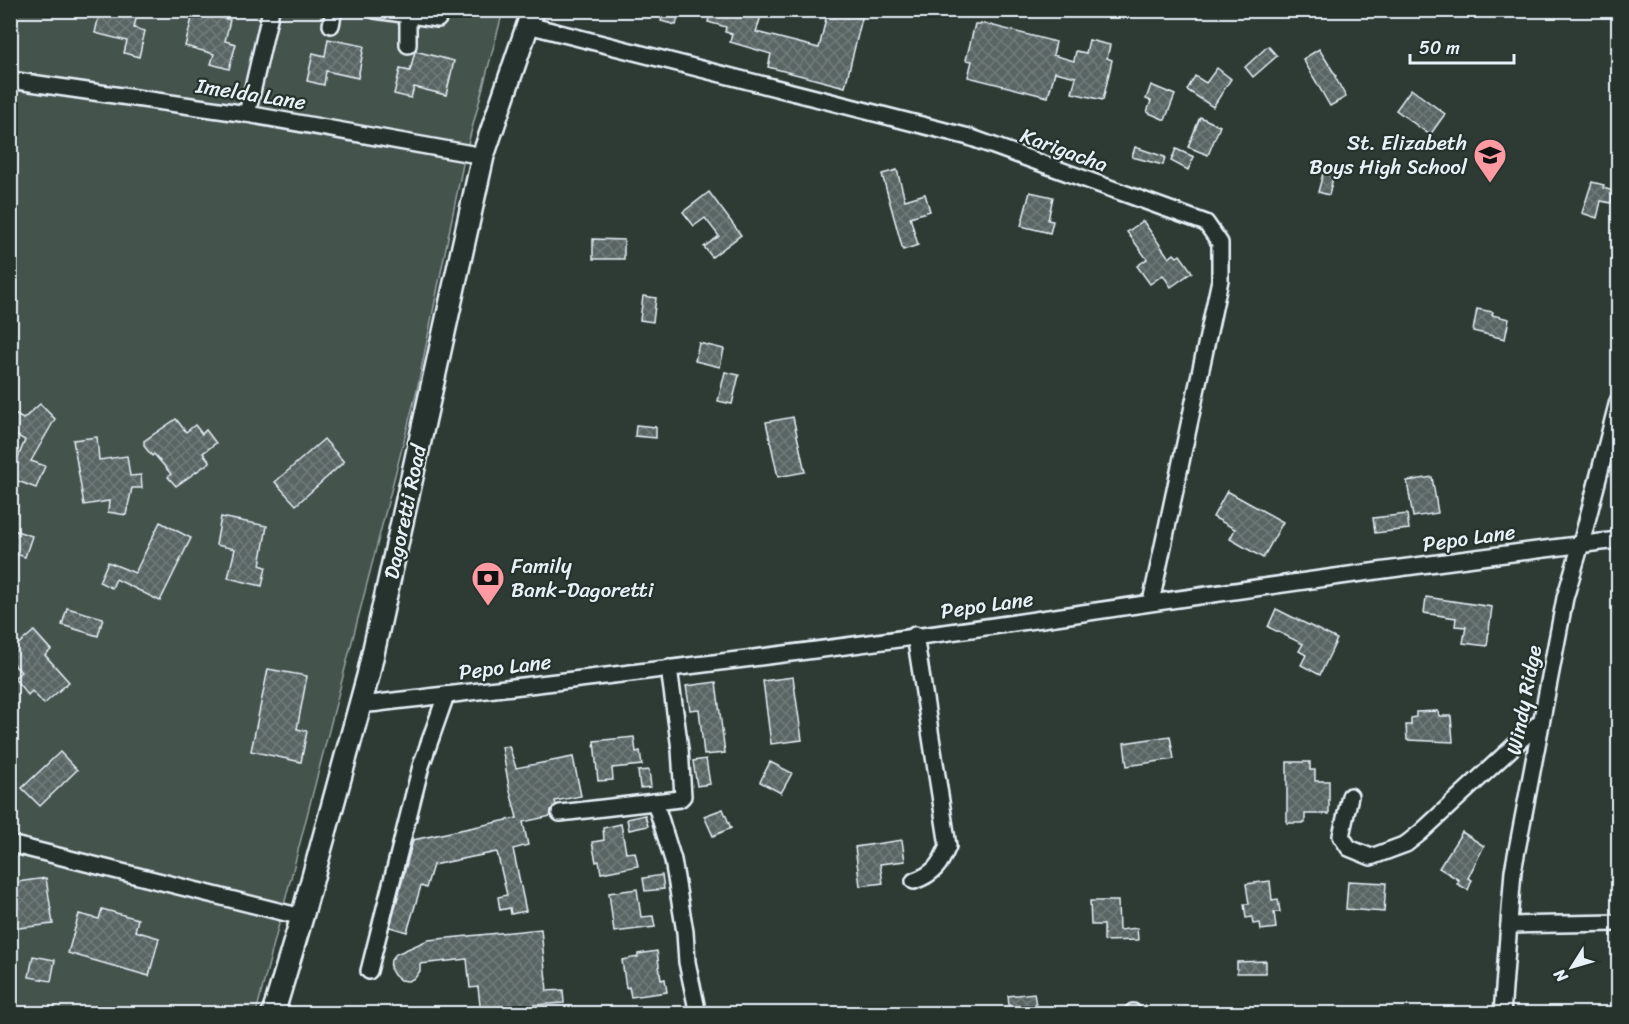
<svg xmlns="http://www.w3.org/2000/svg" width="1629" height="1024" viewBox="0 0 1629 1024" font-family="Sriracha,sans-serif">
	<defs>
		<pattern id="building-cross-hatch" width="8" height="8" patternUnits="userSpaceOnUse" patternTransform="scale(1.5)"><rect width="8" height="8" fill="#596563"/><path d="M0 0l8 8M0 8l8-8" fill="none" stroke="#717c7a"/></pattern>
	</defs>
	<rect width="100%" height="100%" fill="#2e3b35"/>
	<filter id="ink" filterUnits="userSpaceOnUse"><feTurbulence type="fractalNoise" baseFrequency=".0167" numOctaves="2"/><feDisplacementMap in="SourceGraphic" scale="12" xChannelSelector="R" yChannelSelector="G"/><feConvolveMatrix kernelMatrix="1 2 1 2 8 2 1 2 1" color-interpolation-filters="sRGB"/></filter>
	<g filter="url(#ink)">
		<polygon fill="#45524e" stroke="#96a2a3" stroke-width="1.5" points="10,11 503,11 464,159 417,390 256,1013 11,1013"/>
		<g fill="url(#building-cross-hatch)" stroke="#e8f1f8" stroke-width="1.5">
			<polygon points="100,10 138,10 134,28 145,31 139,57 124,53 127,41 95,33"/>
			<polygon points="194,10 230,20 225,41 236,44 229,69 211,64 214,54 185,46"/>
			<polygon points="664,10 680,10 676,25 661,21"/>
			<polygon points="711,10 741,10 761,16 756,32 819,48 828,10 864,10 845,87 768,67 771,54 730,42 732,34 725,32 726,27 708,22"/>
			<polygon points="975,24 986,24 1056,42 1053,55 1074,61 1076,51 1086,53 1089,40 1110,45 1107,58 1112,60 1103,100 1072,93 1076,77 1055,72 1048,97 968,77 972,61 966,60"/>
			<polygon points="328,39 364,46 358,78 326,71 324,85 307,81 313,53 325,56"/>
			<polygon points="1268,46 1277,56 1253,77 1245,67"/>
			<polygon points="1319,49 1336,76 1335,77 1346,97 1330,106 1303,59"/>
			<polygon points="415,51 454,61 446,95 414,87 411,98 394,94 400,69 410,71"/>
			<polygon points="1217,68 1231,79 1213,107 1187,90 1195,76 1206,83"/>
			<polygon points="1151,85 1175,95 1165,120 1147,112 1151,101 1146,99"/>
			<polygon points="1411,89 1445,114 1430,135 1396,110"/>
			<polygon points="1200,117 1220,126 1208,155 1188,147"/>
			<polygon points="1135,147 1165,157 1163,165 1132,157"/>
			<polygon points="1176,149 1194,157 1188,170 1171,161"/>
			<polygon points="897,170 905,200 925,194 930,211 910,217 918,245 903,250 882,174"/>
			<polygon points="1324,170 1334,173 1329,195 1318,192"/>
			<polygon points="1592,182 1604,185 1603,188 1614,191 1611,203 1601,201 1597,218 1582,213"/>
			<polygon points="709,192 741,235 712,257 704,247 719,236 705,218 694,226 683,212"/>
			<polygon points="1030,192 1053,197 1048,220 1053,221 1050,233 1021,226"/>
			<polygon points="1143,221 1169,258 1174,254 1177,257 1180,255 1192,272 1171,287 1163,275 1150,284 1137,266 1147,259 1127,232"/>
			<polygon points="593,239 624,240 624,259 593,259"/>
			<polygon points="643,296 656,298 653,322 640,320"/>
			<polygon points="1477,309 1493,312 1492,315 1509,319 1505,339 1473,331"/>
			<polygon points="699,343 724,349 720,367 695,361"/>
			<polygon points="725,372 739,375 732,404 718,401"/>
			<polygon points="40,404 55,419 31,461 45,466 36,488 10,478 25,440 10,432 10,411 23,419"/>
			<polygon points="793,417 805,472 778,477 766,422"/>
			<polygon points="176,419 186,432 195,425 202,434 206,430 216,443 203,453 210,462 176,486 168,477 171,474 154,454 152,456 144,446 144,441"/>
			<polygon points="636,425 656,427 656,438 635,436"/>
			<polygon points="97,437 99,460 127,456 130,476 141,475 142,488 132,488 126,515 108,512 109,501 84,505 73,440"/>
			<polygon points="324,439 344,462 296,505 275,482"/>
			<polygon points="1432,477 1438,513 1413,517 1407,481"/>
			<polygon points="1227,491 1283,522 1263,558 1230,539 1235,529 1213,517"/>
			<polygon points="1407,514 1409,529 1375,533 1373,518"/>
			<polygon points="221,517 267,526 260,565 266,567 262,586 228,578 235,549 216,545"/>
			<polygon points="160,522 191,538 160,601 116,579 112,588 99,582 108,562 135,573"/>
			<polygon points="10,529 32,536 25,557 10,552"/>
			<polygon points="1426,597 1492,607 1487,646 1463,643 1466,627 1455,626 1456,618 1424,613"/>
			<polygon points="67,608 103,618 98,636 62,625"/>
			<polygon points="1276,609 1337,639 1320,675 1301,665 1306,655 1299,651 1303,644 1268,627"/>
			<polygon points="34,631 51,650 45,655 69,682 44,704 32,691 28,695 14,678 21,672 10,661 10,651"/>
			<polygon points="268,669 307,676 297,729 307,731 301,762 251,751"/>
			<polygon points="793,677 802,740 771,744 763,681"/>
			<polygon points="716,682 725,753 704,755 699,709 690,710 686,686"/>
			<polygon points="1438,711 1439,716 1451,716 1453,742 1407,740 1406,725 1411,725 1411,718 1416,717 1416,712"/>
			<polygon points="1170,736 1174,759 1127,766 1124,743"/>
			<polygon points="634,737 636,752 640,751 642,765 612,768 613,780 598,781 594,741"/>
			<polygon points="509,746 516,768 573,757 581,796 555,801 556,805 551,810 551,816 523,822 528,845 513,849 526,911 511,914 510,908 500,910 498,897 507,895 497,852 433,865 426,888 421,886 407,932 390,927 413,840 517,818 509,787 502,747"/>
			<polygon points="60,752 77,770 40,806 22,788"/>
			<polygon points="706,759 710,784 697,786 693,761"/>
			<polygon points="770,762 792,773 781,793 760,782"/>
			<polygon points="1287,762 1310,762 1310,770 1315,770 1315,781 1329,781 1329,814 1305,814 1305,823 1287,823"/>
			<polygon points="649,770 651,787 640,788 638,771"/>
			<polygon points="723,809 731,828 713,836 704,816"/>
			<polygon points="645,815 648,826 629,830 627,819"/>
			<polygon points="621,824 626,853 635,852 638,866 601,873 599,861 596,862 592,842 604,840 603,828"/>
			<polygon points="1462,832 1484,846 1468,878 1472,880 1468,890 1457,884 1459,880 1439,868"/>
			<polygon points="902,840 905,861 880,864 883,883 860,886 855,847"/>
			<polygon points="662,875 664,889 645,891 643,878"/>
			<polygon points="46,878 53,924 10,929 10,883"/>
			<polygon points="1270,881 1272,900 1278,899 1280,912 1274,912 1276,928 1261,930 1260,923 1253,924 1252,917 1246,918 1244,904 1249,904 1246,884"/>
			<polygon points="1348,881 1386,883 1384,912 1346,909"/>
			<polygon points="637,889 641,917 653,916 655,927 614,932 609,893"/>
			<polygon points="1090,901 1118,901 1119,930 1137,928 1138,940 1104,941 1104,925 1091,925"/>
			<polygon points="102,909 138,919 135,931 159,938 149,976 68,953 79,914 99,919"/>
			<polygon points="541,929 547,991 563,990 564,1003 534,1005 534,1012 509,1014 509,1010 481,1014 478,987 470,988 467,959 420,964 420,971 415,978 408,981 400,980 394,975 390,968 391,960 396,954 428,940"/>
			<polygon points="657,951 661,980 665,979 667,992 631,997 629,987 626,988 622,960 638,957 638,954"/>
			<polygon points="33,956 55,960 51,981 29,977"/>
			<polygon points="1266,961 1266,973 1237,973 1237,962"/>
			<polygon points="1034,993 1037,1012 1010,1014 1008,996"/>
		</g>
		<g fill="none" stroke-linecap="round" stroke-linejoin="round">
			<g stroke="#e8f1f8" stroke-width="20">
				<g id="street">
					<polyline points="375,10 438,19"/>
					<polyline points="331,25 334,10"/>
					<polyline points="528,25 969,137 1206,223 1220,243 1220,280 1151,602"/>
					<polyline points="408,45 408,15"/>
					<polyline points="10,80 247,114 483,156"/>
					<polyline points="247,114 271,10"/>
					<path d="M361 705C597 677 834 650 1069 615 1252 588 1435 562 1618 540"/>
					<polyline points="1350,796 1341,836 1349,848 1371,857 1406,844 1420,833 1541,721"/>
					<polyline points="655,802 673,860 685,932 687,962 698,1014"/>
					<polyline points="560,813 680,799 683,796 680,749 669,668"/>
					<polyline points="10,844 302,917"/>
					<path d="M914 881C934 874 940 865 948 846L915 635"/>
					<polyline points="1509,925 1618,923"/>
					<polyline points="369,971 421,766 446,695"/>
					<polyline points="1133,1012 1133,1014"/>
					<polyline points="1502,1014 1513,871 1565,598 1581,544 1618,401"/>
				</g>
			</g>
			<g stroke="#e8f1f8" stroke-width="26">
				<polyline id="secondary" points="273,1014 302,917 368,676 483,156 533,10"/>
			</g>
			<use href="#street" stroke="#26332d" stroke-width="15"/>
			<use href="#secondary" stroke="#26332d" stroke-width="21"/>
		</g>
	</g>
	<defs>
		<g id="school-pin" transform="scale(1.725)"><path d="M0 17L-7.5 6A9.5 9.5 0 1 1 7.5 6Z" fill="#ff9aa2" stroke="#26332d"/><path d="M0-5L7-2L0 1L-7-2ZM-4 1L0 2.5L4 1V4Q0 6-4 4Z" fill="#111"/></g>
		<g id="bank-pin" transform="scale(1.725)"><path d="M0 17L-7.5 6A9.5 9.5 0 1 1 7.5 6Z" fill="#ff9aa2" stroke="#26332d"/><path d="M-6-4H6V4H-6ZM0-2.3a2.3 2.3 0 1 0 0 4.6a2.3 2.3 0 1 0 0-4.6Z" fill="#111"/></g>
	</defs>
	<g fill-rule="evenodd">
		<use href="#school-pin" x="1490" y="155"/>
		<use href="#bank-pin" x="488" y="578"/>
	</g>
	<g text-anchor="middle" stroke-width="4.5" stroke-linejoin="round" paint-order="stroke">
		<g font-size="21" fill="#e8f1f8" stroke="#26332d">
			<text transform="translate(251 94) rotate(9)" y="7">Imelda Lane</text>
			<text transform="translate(1064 150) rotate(20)" y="7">Karigacha</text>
			<text transform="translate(405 512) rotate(-78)" y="7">Dagoretti Road</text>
			<text transform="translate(1469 538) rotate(-8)" y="7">Pepo Lane</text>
			<text transform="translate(987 605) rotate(-8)" y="7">Pepo Lane</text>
			<text transform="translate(505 667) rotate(-7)" y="7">Pepo Lane</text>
			<text transform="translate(1524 700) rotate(-79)" y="7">Windy Ridge</text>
		</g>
		<g font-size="21" fill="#e8f1f8" stroke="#26332d" text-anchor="end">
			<text x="1467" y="150">St. Elizabeth<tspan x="1467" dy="24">Boys High School</tspan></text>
			<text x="511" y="573" text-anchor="start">Family<tspan x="511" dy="24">Bank-Dagoretti</tspan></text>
		</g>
	</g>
	<rect width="1629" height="1024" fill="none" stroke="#26332d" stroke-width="36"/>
	<rect x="18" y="18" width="1593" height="988" fill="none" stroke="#e8f1f8" stroke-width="2" filter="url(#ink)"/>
	<g transform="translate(1572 967) rotate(233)" stroke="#26332d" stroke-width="4.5" paint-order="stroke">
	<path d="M0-4.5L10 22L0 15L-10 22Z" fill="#e8f1f8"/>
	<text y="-9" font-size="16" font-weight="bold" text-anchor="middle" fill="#e8f1f8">N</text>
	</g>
	<path d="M1410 54v9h104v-9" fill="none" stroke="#e8f1f8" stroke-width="3"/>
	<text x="1419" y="54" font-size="18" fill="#e8f1f8" stroke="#26332d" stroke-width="4.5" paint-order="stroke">50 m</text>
</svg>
